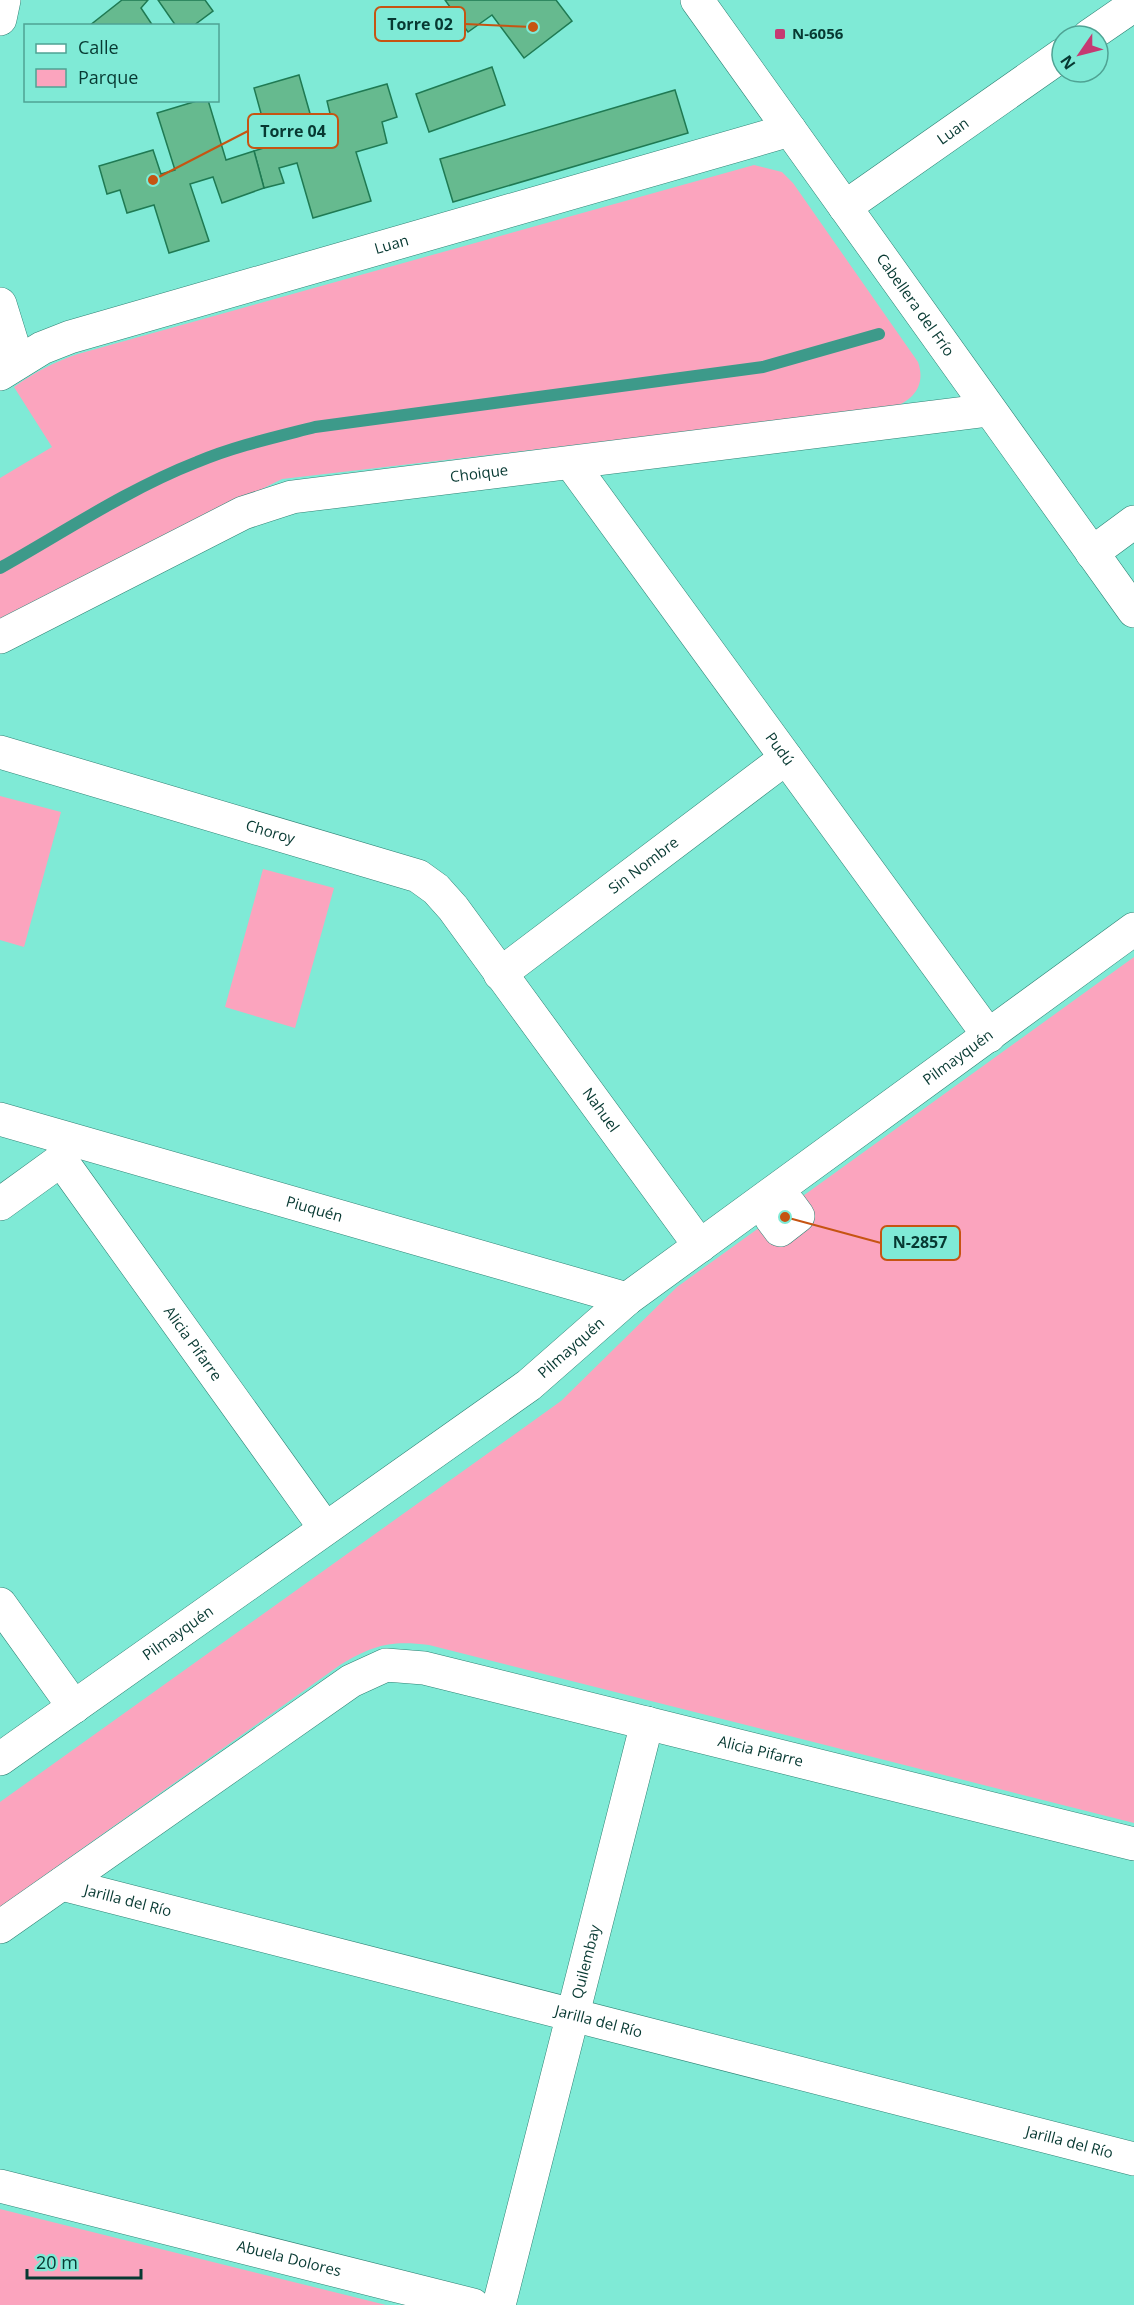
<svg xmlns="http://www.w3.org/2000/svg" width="1134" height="2305" viewBox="0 0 1134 2305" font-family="'Open Sans',sans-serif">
	<rect width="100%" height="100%" fill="#7fead6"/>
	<g fill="#fba4be">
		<path d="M754 165 782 172 793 183 918 362C926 385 914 400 892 408L282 479 0 619V478L52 447 14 387C35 372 54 362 78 354Z"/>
		<polygon points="0,796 61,812 24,947 0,940"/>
		<polygon points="263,869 334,888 295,1028 225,1007"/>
		<path d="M1134 957V1823L429 1645C391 1640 373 1645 340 1665L0 1907V1802L561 1401 677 1287Z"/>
		<polygon points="0,2209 386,2305 0,2305"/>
	</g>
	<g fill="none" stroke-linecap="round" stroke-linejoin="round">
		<path stroke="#3d9a8a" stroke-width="12" d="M0 568C64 532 128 489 197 462 235 446 276 437 315 427L763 367 879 334"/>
	</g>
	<g fill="#66ba8f" stroke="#1f7a53" stroke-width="1.5">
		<polygon points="122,0 148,0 141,8 153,26 89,26"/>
		<polygon points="158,0 205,0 213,11 193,26 176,26"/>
		<polygon points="445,0 556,0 572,21 524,58 492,15 468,32"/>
		<polygon points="492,67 505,105 429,132 416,94"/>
		<polygon points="299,75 315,131 333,126 327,101 387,84 397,117 382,122 387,143 356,152 371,201 313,218 297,163 279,168 284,183 264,188 254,151 270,146 254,88"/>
		<polygon points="675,90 688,133 453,202 440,159"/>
		<polygon points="200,100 208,100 226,160 254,151 264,188 222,203 213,177 190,184 209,241 169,253 154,205 127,213 120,190 107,194 99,166 153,150 161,174 175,170 157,113"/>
	</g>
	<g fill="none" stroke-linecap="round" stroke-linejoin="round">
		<g stroke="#2e8274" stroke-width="34">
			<polygon id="pedestrian" points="790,1205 798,1216 780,1230 771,1218"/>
		</g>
		<g stroke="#2e8274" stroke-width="34">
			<g id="minor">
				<polyline points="0,19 4,0"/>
				<polyline points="1089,36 1134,5"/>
				<path id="s1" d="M845 207 1062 55"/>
				<polyline points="0,304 18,362"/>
				<path id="s2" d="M0 374 42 348 70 337 790 130"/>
				<path id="s3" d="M571 463 989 1036"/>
				<polyline points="1092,553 1134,522"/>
				<path id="s4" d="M0 637 243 513 292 497 989 410"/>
				<path id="s5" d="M0 752 418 876 436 889 453 908 700 1246"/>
				<path id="s6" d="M500 974 786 758"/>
				<path id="s7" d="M0 1119 627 1299"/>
				<path id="s8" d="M61 1160 325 1528"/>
				<polyline points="0,1204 61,1160 66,1139"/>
				<polyline points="0,1604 74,1707"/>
				<path id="s9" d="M62 1884 1134 2159"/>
				<path id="s10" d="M0 1927 351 1681 386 1665 424 1668 1134 1844"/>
				<path id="s11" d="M0 2186 473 2305"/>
				<path id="s12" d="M499 2305 647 1723"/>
			</g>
		</g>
		<g stroke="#2e8274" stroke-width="34">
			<g id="tertiary">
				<path id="s13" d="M697 0 1134 611"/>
				<path id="s14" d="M0 1759 529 1385 627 1299 1134 929"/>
			</g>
		</g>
		<use href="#pedestrian" stroke="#fff" stroke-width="33"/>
		<use href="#minor" stroke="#fff" stroke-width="33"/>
		<use href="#tertiary" stroke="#fff" stroke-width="33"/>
	</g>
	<rect fill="#c53a72" stroke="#7fead6" stroke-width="2" x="774" y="28" width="12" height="12" rx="3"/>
	<g text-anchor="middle" stroke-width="6" stroke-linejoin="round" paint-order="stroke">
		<g font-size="15" font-weight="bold" fill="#073932" stroke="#7fead6" text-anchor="start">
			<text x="792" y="39">N-6056</text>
		</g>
		<g font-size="15" fill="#073932" stroke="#7fead6">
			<text dy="5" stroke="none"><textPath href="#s1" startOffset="132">Luan</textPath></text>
			<text dy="5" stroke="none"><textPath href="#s2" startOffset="414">Luan</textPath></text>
			<text dy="5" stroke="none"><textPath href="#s13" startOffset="375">Cabellera del Frío</textPath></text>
			<text dy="5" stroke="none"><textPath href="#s4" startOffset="513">Choique</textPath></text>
			<text dy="5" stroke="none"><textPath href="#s3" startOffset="354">Pudú</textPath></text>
			<text dy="5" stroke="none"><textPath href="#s5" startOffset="282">Choroy</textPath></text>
			<text dy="5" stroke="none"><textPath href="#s6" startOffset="180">Sin Nombre</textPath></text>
			<text dy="5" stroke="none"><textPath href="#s14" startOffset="1188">Pilmayquén</textPath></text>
			<text dy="5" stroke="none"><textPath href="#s5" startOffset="734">Nahuel</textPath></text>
			<text dy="5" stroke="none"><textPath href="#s7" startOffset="327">Piuquén</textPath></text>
			<text dy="5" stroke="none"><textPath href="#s8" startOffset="226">Alicia Pifarre</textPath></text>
			<text dy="5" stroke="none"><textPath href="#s14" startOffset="704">Pilmayquén</textPath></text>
			<text dy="5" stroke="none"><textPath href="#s14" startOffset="218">Pilmayquén</textPath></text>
			<text dy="5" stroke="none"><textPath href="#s10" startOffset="852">Alicia Pifarre</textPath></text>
			<text dy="5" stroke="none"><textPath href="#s9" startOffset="68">Jarilla del Río</textPath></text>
			<text dy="5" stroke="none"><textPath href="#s12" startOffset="354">Quilembay</textPath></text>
			<text dy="5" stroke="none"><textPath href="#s9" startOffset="554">Jarilla del Río</textPath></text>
			<text dy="5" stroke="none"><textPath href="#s9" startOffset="1040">Jarilla del Río</textPath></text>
			<text dy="5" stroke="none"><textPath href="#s11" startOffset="298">Abuela Dolores</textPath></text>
		</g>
	</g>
	<path fill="none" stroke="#c65412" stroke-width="2" d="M533 27L465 24M153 180L248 131M785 1217L881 1243"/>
	<g fill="#c65412" stroke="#7fead6" stroke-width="2">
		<circle cx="533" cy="27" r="6"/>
		<circle cx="153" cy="180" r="6"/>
		<circle cx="785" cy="1217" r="6"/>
	</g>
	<g fill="#7fead6" stroke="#c65412" stroke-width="2">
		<rect x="375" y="7" width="90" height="34" rx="6"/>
		<rect x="248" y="114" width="90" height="34" rx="6"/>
		<rect x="881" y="1226" width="79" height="34" rx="6"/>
	</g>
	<g font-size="16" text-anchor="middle" font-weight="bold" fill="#073932">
		<text x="420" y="30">Torre 02</text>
		<text x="293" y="137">Torre 04</text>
		<text x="920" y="1248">N-2857</text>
	</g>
	<rect x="24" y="24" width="195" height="78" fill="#7fead6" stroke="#4fa394" stroke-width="1.5"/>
	<rect x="36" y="44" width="30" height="9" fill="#ffffff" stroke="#4fa394" stroke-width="1.5"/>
	<text x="78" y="54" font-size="18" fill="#073932">Calle</text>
	<rect x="36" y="69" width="30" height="18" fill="#fba4be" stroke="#4fa394" stroke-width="1.5"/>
	<text x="78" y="84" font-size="18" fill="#073932">Parque</text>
	<g transform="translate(1080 54) rotate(235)"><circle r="28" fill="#7fead6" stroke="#4fa394" stroke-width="1.5"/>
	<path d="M0-4.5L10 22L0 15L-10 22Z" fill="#c53a72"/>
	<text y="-9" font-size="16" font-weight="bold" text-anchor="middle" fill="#073932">N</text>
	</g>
	<path d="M27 2269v9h114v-9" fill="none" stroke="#073932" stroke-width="3"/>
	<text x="36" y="2269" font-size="18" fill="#073932" stroke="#7fead6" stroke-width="4.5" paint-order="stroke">20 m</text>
</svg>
